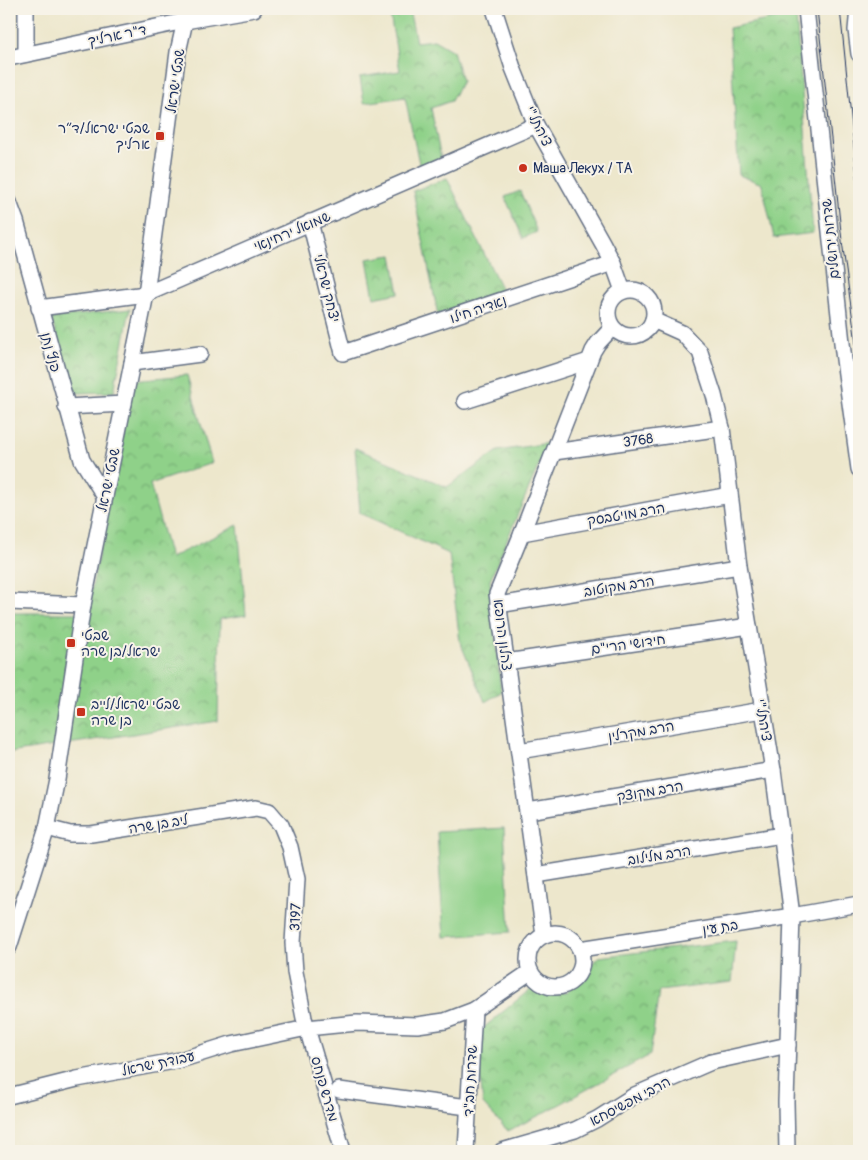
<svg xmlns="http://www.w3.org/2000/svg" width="868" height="1160" viewBox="0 0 868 1160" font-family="Pangolin,'Playpen Sans Hebrew',sans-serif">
	<defs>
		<pattern id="park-crowns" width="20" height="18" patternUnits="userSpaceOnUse" patternTransform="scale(1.25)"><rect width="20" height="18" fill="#8fd189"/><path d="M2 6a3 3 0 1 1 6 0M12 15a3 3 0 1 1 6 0" fill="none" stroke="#74aa73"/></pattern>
	</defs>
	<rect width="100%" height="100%" fill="#f7f3e8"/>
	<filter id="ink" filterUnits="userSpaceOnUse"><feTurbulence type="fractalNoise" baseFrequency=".02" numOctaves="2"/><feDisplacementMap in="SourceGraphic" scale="10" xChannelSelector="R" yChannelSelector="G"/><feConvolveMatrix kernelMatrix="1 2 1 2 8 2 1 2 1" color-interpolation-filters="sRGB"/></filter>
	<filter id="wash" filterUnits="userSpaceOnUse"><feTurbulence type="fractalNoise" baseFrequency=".0096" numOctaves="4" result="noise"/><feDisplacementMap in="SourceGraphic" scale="20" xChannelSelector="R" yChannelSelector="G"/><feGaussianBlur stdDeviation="1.12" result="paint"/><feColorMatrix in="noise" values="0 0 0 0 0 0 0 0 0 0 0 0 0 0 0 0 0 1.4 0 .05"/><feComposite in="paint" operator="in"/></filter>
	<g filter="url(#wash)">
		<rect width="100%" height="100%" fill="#ede7cc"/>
		<polygon fill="#8fd189" stroke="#558074" points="504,828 510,932 444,937 437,832"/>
		<g fill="url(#park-crowns)" stroke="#558074">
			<polygon points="389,9 409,9 416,42 434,40 453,51 462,81 451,101 431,108 441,159 420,168 405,97 364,103 360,77 400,71"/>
			<polygon points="796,14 813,233 774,238 762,184 739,175 729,28"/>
			<polygon points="447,178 504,294 438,315 413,191"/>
			<polygon points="520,191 537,232 523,238 505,197"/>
			<polygon points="392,255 399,293 374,298 367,259"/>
			<polygon points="130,309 114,392 74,393 51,318"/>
			<polygon points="187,375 212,463 150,484 170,558 238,525 246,615 220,619 218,721 9,753 9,613 87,613 133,380"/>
			<polygon points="548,443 490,580 501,692 485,702 460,642 449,554 360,513 355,448 447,487 498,451"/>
			<polygon points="736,941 732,982 659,991 650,1055 542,1114 508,1131 483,1104 476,1034 533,987 566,993 598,957"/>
		</g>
	</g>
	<g filter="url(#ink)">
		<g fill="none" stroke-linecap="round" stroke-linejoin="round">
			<g stroke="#646f84" stroke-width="18">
				<g id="minor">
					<polyline points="26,9 26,54"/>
					<polyline points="494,9 513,68 536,125 603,244 613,263 623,291"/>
					<polyline points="806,9 843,352 859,469"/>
					<polyline points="858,9 856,30 859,54"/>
					<polyline points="9,58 185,21 254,9"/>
					<polyline points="9,202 16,221 82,460 105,497"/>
					<polyline points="310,222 343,353 613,263"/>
					<circle cx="631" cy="313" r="23"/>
					<polyline points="39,308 146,294 536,125"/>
					<polyline points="653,320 682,333 700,352 714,395 722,428 739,566 773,770 792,916 786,1102 787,1151"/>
					<polyline points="132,363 200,354"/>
					<polyline points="465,401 589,361"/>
					<polyline points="66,407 124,404"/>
					<polyline points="554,452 722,428"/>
					<polyline points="522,533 730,495"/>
					<polyline points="9,602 83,605"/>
					<polyline points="498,605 739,566"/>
					<polyline points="506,662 749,626"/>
					<polyline points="519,751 762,710"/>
					<polyline points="528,811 773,770"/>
					<polyline points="47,828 70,834 91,834 256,808 269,811 281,825 290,847 297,879 293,943 295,972 304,1018 343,1151"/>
					<polyline points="536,875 782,835"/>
					<circle cx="555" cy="960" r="27"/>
					<polyline points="544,935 497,594 522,533 593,351 598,343 612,328"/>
					<polyline points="9,947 47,828 57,779 83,605 146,294 178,52 185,21 185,9"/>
					<polyline points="580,949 792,916 859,904"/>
					<polyline points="339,1090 468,1107"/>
					<polyline points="9,1096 77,1079 180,1060 231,1044 307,1028 357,1023 417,1025 445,1021 474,1010 530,972"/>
					<polyline points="466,1151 474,1010"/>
					<polyline points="502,1151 575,1130 597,1119 635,1095 711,1062 788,1045"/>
				</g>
			</g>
			<use href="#minor" stroke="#fff" stroke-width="15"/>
			<g stroke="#1b2f5e" stroke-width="1">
				<polyline points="817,9 842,241 859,365"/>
				<polyline points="840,9 859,195"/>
			</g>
		</g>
	</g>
	<g fill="#c8321e" stroke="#f7f3e8" stroke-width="2">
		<rect x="155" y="131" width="10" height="10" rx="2.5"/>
		<circle cx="523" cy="168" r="5"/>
		<rect x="66" y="638" width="10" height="10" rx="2.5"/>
		<rect x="76" y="707" width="10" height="10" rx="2.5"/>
	</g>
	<g text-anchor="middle" stroke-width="4" stroke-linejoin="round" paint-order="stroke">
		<g font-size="14" fill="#1b2f5e" stroke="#f7f3e8">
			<text transform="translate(117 35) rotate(-12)" y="5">ד"ר ארליך</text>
			<text transform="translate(175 81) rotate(-82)" y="5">שבטי ישראל</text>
			<text transform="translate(539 126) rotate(64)" y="5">ציהתל"י</text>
			<text transform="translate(292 231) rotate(-23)" y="5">שמואל ירחינאי</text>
			<text transform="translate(830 239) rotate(-96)" y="5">שדרות ירושלים</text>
			<text transform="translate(327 288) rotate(76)" y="5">יצחק ישראלי</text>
			<text transform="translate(478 309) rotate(-19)" y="5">נאדיה חילו</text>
			<text transform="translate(51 352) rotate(75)" y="5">פנץ נתן</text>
			<text transform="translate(638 440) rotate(-8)" y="5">3768</text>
			<text transform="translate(108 480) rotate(-78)" y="5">שבטי ישראל</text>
			<text transform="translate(626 514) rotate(-10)" y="5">הרב מויטבסק</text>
			<text transform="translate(619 586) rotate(-9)" y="5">הרב מקוטוב</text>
			<text transform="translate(503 635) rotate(83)" y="5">צהלון הרופא</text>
			<text transform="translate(628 644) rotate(-8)" y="5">חידושי הרי"ם</text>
			<text transform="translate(764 720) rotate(81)" y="5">ציהתל"י</text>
			<text transform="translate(641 731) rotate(-10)" y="5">הרב מקרלין</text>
			<text transform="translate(650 791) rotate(-10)" y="5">הרב מקוצק</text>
			<text transform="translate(158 824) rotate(-9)" y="5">ליב בן שרה</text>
			<text transform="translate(659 855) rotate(-9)" y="5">הרב מלילוב</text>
			<text transform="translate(295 917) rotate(-87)" y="5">3197</text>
			<text transform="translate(720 927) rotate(-9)" y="5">בת עין</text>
			<text transform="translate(158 1063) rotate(-12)" y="5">עבודת ישראל</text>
			<text transform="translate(470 1081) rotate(-87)" y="5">שדרות חב"ד</text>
			<text transform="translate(325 1089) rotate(74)" y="5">מדרש פנחס</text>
			<text transform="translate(630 1101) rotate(-28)" y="5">הרבי מפשיסחא</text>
		</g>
		<g font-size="14" fill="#1b2f5e" stroke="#f7f3e8" text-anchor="start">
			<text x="150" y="133" text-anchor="end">שבטי ישראל/ד״ר<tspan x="150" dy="16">ארליך</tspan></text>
			<text x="533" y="173">Маша Лекух / ТА</text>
			<text x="81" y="640">שבטי<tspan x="81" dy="16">ישראל/בן שרה</tspan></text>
			<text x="91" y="709">שבטי ישראל/לייב<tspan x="91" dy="16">בן שרה</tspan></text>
		</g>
	</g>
	<rect width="868" height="1160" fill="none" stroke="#f7f3e8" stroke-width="30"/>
</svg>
